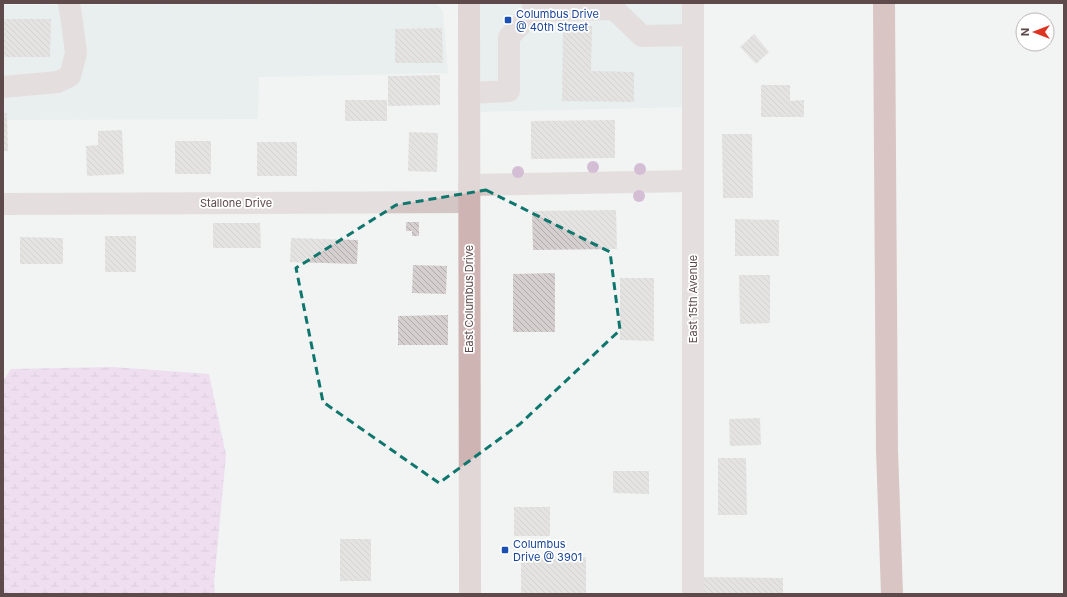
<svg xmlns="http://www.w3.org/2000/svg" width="1067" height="597" viewBox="0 0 1067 597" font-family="Inter,sans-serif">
	<defs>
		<pattern id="wetland-marsh" width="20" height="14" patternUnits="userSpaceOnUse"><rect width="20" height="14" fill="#eac3ee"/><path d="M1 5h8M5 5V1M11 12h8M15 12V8" fill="none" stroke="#c1a0c3"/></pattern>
		<pattern id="building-back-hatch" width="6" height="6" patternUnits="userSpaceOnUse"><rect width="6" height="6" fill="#d5cfcf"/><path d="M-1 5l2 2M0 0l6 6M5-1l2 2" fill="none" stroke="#b0aaaa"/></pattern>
	</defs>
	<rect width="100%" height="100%" fill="#f1f4f3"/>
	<g fill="#dfe7ea">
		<polygon points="473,3 689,3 688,107 471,112"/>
		<polygon points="437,4 443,12 448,73 259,77 258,119 3,120 3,5"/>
	</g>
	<polygon fill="url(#wetland-marsh)" points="112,367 209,374 226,455 214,583 215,594 3,594 3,381 11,369"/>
	<g fill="url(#building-back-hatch)">
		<polygon points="3,19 51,19 50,57 3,57"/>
		<polygon points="563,25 592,26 591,71 634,72 634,102 562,101"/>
		<polygon points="442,28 443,63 395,63 395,29"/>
		<polygon points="754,34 769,52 756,64 740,47"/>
		<polygon points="440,75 440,105 388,106 388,76"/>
		<polygon points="761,85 790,85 790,101 804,100 804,117 761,117"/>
		<rect x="345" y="100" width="42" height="21"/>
		<polygon points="3,113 7,113 8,151 3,151"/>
		<polygon points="615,120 615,158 531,159 531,121"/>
		<polygon points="122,130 124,174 87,176 86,146 98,145 98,131"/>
		<polygon points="409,132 438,133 437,172 408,171"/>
		<polygon points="722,134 752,134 753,198 723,198"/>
		<rect x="175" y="141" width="36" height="33"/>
		<rect x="257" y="142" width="40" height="34"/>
		<polygon points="616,210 617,249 533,250 532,211"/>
		<polygon points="735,219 779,220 779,256 735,256"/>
		<polygon points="406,222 419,222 419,236 412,236 412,231 406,231"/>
		<polygon points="213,223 260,223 261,248 213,248"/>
		<rect x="105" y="236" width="31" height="36"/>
		<polygon points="20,237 63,238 63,264 20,264"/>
		<polygon points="291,238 358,240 357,264 290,262"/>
		<polygon points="413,265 447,266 446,294 412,293"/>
		<polygon points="555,273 555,332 513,332 513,274"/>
		<polygon points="739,275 770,275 770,323 740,324"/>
		<polygon points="620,278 654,278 654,341 620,340"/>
		<polygon points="448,315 448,345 398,345 398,316"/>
		<polygon points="760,418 761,445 730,446 729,419"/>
		<polygon points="718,458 746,458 747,515 718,515"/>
		<polygon points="613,471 649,471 649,494 613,493"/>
		<rect x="514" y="507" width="36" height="29"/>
		<rect x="340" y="539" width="31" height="42"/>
		<rect x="521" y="557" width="65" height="37"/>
		<polygon points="700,577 783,578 783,594 699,594"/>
	</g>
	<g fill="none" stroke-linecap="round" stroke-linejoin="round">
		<g stroke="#d5c6c6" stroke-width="22">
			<polyline points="693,3 693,594"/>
			<polyline points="614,9 642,36 693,35"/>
			<polyline points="534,11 614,9 614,3"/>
			<polyline points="3,87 58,82 70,76 76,53 72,22 69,3"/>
			<polyline points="469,93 509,91 509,37 534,11 533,3"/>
			<polyline points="469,185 693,181"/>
			<polyline points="3,204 469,202"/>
		</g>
		<polyline stroke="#ceb4b3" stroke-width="22" points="469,3 470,594"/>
		<polyline stroke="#bd8e8c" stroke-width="22" points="884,3 887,450 892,594"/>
	</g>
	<g fill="#b27db1">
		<circle cx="593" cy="167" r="6"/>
		<circle cx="640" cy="169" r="6"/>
		<circle cx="518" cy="172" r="6"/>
		<circle cx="639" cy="196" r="6"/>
	</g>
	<path d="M0 0H1067V597H0ZM486 190 610 252 620 330 520 424 439 483 323 402 296 268 396 205Z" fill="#f1f4f3" fill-opacity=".55" fill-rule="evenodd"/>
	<path fill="none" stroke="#0f766e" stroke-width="3" stroke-dasharray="8 5" stroke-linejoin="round" d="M486 190 610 252 620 330 520 424 439 483 323 402 296 268 396 205Z"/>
	<g fill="#1a4fb4" stroke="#fff" stroke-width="1.5">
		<rect x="504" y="16" width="8" height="8" rx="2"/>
		<rect x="501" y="546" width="8" height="8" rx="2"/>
	</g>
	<g text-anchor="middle" stroke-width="3.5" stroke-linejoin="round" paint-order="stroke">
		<g font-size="11" fill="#164399" stroke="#fff" text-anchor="start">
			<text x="516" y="18">Columbus Drive<tspan x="516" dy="13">@ 40th Street</tspan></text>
			<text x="513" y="548">Columbus<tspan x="513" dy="13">Drive @ 3901</tspan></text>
		</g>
		<g font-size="11" fill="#5e4a4a" stroke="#fff">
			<text x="236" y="207">Stallone Drive</text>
			<text transform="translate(469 299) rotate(-90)" y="4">East Columbus Drive</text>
			<text transform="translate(693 299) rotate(-90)" y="4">East 15th Avenue</text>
		</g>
	</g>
	<rect width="1067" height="597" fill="none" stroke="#5e4a4a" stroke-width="8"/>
	<g transform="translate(1035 32) rotate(270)"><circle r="19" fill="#ffffff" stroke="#bfb7b7"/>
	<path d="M0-3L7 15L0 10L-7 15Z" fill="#dd3422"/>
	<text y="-6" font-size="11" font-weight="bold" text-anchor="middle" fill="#5e4a4a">N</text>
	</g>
</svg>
